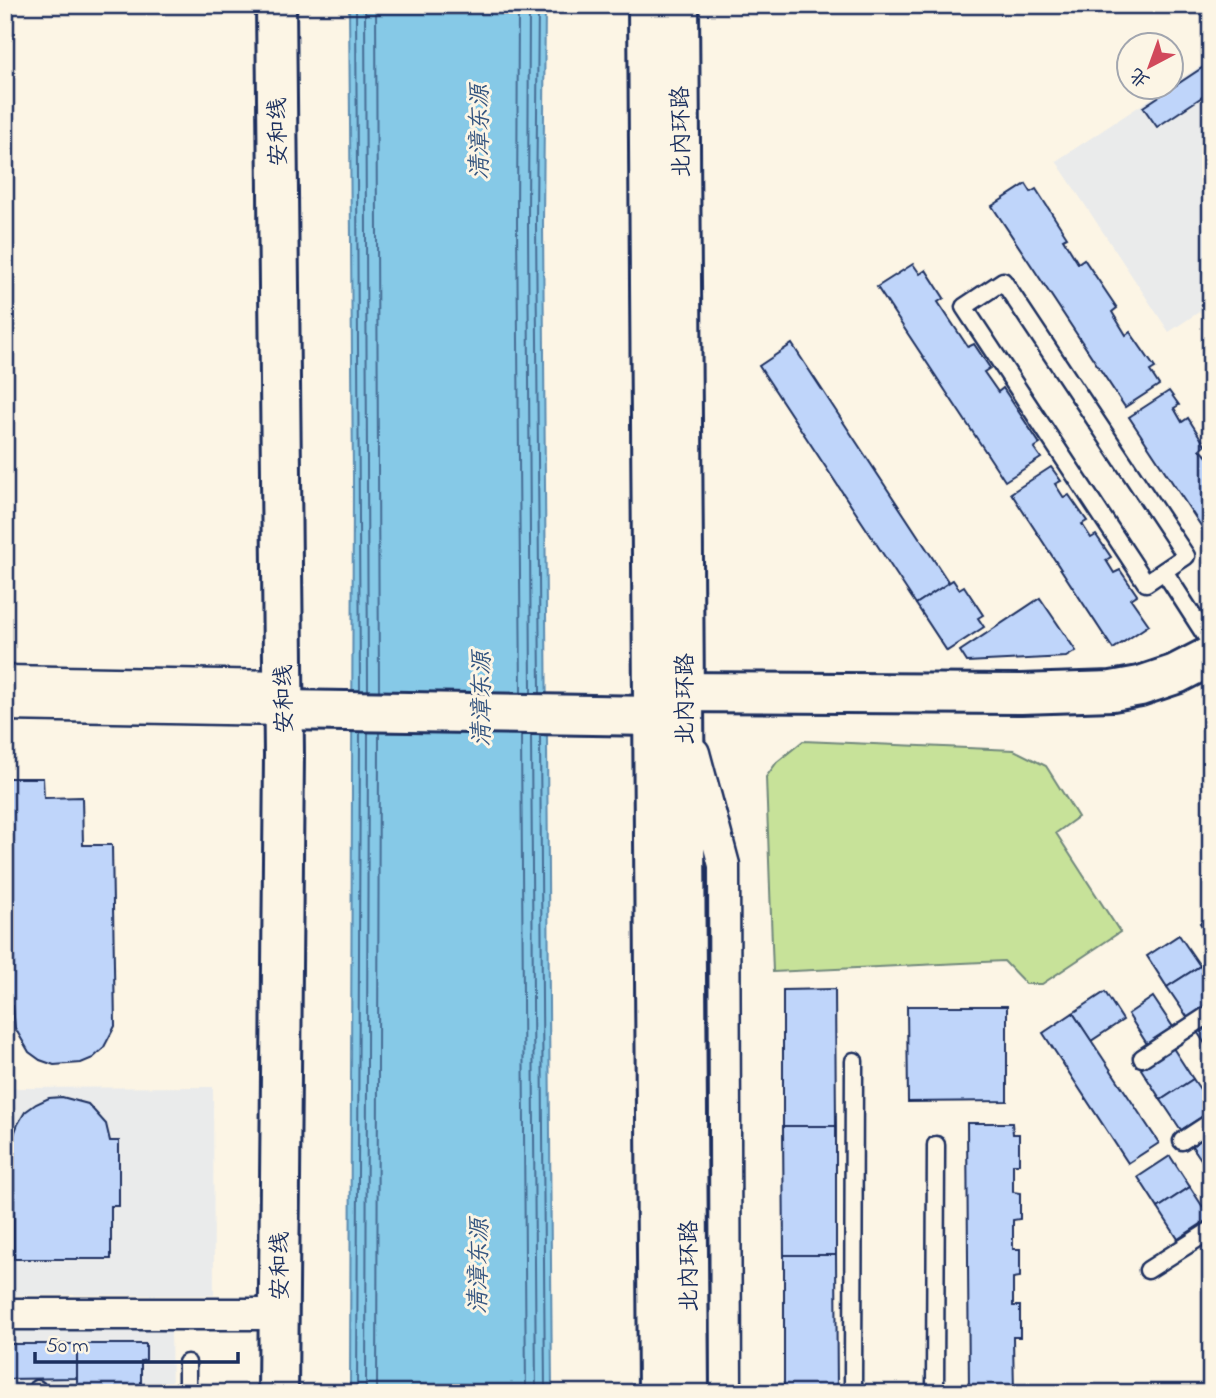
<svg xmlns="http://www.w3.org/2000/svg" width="1216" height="1398" viewBox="0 0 1216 1398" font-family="'Indie Flower','LXGW WenKai TC',sans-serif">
	<rect width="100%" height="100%" fill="#fcf5e5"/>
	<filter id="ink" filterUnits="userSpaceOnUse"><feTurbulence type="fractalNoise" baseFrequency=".0143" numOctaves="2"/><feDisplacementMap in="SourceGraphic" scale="14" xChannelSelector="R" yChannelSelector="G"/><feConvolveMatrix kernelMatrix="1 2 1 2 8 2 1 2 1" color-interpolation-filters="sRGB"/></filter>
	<g filter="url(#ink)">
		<g fill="#eaebeb">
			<polygon points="1211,59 1211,304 1169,332 1056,161"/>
			<polygon points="213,1087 214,1295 5,1295 5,1088"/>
			<polygon points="5,1329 171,1329 172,1393 5,1393"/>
		</g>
		<polygon fill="#c7e299" stroke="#71887c" stroke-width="2" points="803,741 1014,750 1046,766 1078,817 1056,833 1120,932 1042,984 1026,984 1004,961 773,972 766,777 777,762"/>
		<polygon fill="#86c9e7" stroke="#5b8bb0" stroke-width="2" points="349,5 545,5 543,223 552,1393 350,1393 353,477"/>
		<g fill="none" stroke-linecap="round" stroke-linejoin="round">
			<g stroke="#466d95" stroke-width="2">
				<polyline points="356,5 360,690"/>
				<polyline points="365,5 368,690"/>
				<polyline points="376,5 379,691"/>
				<polyline points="518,5 517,223 521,693"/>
				<polyline points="529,5 528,223 531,693"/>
				<polyline points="538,5 536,223 540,693"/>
				<polyline points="521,735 526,1393"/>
				<polyline points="531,735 536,1393"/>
				<polyline points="540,735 545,1393"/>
				<polyline points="357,1393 360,732"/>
				<polyline points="366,1393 368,732"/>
				<polyline points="377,1393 379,733"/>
			</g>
		</g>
		<g fill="#bfd5fa" stroke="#1b2f5e" stroke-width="2">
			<polygon points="1208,64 1211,69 1211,91 1157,127 1143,107"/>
			<polygon points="1026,184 1031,192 1036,189 1067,237 1063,239 1078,263 1084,259 1117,308 1112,312 1126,335 1130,332 1155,368 1150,371 1159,385 1125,407 992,206"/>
			<polygon points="913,264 920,274 926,270 944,298 938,302 968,347 974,344 990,368 984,372 998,392 1003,388 1040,444 1034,448 1041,458 1005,481 877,287"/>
			<polygon points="792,344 949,583 916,604 759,366"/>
			<polygon points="1169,391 1179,405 1174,408 1182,422 1188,418 1205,445 1200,449 1211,461 1211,541 1129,417"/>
			<polygon points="1051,467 1061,481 1055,484 1064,498 1069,495 1087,521 1082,524 1091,538 1096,535 1111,557 1106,560 1114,573 1120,570 1137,595 1131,599 1149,625 1113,649 1011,493"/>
			<polygon points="953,580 959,589 964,586 983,615 978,618 984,627 947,651 916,604"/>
			<polygon points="1040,598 1076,651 1066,657 967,662 960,651"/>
			<polygon points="5,778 43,778 44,798 82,797 83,845 112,845 115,1026 103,1049 93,1058 81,1063 54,1065 40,1060 29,1052 15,1028 13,1006 5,1006"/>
			<polygon points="1211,916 1211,939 1200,923"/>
			<polygon points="1179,935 1200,966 1167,987 1147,956"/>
			<polygon points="1200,966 1211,983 1211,1002 1188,1018 1167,987"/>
			<polygon points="835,989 836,1126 783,1126 783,990"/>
			<polygon points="1105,992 1123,1020 1091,1041 1073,1013"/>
			<polygon points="1153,997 1173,1027 1147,1044 1128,1014"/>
			<polygon points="907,1006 1007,1006 1007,1101 908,1102"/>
			<polygon points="1073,1013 1159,1143 1128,1163 1043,1033"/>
			<polygon points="1211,1025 1211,1053 1198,1033"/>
			<polygon points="1173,1048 1193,1079 1161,1100 1141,1069"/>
			<polygon points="1193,1079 1211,1105 1211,1111 1181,1130 1161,1100"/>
			<polygon points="62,1097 88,1104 106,1124 110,1141 119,1141 119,1206 111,1206 111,1259 14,1259 13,1137 18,1124 25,1112 36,1104 49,1098"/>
			<polygon points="967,1123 1012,1123 1013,1134 1019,1134 1019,1164 1013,1164 1013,1192 1020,1193 1020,1219 1013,1220 1013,1249 1020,1249 1020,1277 1013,1278 1013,1306 1020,1306 1020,1337 1013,1337 1014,1393 969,1393"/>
			<polygon points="783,1126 836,1126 836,1255 784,1255"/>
			<polygon points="1211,1133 1211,1174 1192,1146"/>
			<polygon points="1170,1156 1190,1187 1158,1208 1138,1177"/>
			<polygon points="1190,1187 1210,1218 1178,1239 1158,1208"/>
			<polygon points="784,1255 836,1255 837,1393 784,1393"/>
			<polygon points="7,1344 77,1344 77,1378 7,1379"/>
			<polygon points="77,1344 146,1344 146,1360 141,1361 141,1393 77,1393"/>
		</g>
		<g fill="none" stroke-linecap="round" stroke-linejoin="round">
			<g stroke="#1b2f5e" stroke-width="21">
				<g id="service">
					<polygon points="1003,281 1186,556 1146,583 964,307"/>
					<polyline points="1164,571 1211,644"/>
					<polyline points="1142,1058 1211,1013"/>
					<polyline points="1182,1141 1211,1122"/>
					<polyline points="1148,1270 1211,1230"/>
					<polyline points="187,1363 187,1393"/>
					<polyline points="37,1389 37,1393"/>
					<polyline points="853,1393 854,1061"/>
					<polyline points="935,1393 936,1145"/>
				</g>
			</g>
			<g stroke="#1b2f5e" stroke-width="35">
				<g id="minor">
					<polyline points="5,681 283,686"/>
					<polyline points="5,705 283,710"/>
					<polyline points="694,753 724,865 726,1393"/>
					<polyline points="5,1314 279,1314"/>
				</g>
			</g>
			<g stroke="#1b2f5e" stroke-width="44">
				<polyline id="tertiary" points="283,710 654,716"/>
			</g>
			<g stroke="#1b2f5e" stroke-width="44">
				<g id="secondary">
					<polyline points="276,5 284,755 278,1393"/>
					<polyline points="648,5 658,1393"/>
					<polyline points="679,5 689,1393"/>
					<polyline points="660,692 1021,694 1112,691 1140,686 1176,674 1211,656"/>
				</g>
			</g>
			<use href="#service" stroke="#fcf5e5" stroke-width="16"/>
			<use href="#minor" stroke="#fcf5e5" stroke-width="30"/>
			<use href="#tertiary" stroke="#fcf5e5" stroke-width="38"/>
			<use href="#secondary" stroke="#fcf5e5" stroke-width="38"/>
		</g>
	</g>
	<g text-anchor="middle" stroke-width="6" stroke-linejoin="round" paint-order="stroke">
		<g font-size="23" fill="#1b2f5e" stroke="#fcf5e5">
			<text transform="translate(277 132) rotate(-91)" y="8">安和线</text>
			<text transform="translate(680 132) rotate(-91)" y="8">北内环路</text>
			<text transform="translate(283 699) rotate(-91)" y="8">安和线</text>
			<text transform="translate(684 699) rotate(-90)" y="8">北内环路</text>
			<text transform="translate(279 1266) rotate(-90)" y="8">安和线</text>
			<text transform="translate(688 1266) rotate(-90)" y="8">北内环路</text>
		</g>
		<g font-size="24" font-style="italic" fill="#365680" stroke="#fcf5e5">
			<text transform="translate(479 132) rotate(-90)" y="8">清漳东源</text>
			<text transform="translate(481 699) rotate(-90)" y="8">清漳东源</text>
			<text transform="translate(478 1266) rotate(-89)" y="8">清漳东源</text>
		</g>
	</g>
	<rect width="1216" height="1398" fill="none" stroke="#fcf5e5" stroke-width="28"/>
	<rect x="14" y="14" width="1188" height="1370" fill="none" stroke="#1b2f5e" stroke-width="2.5" filter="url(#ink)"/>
	<g transform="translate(1150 66) rotate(221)"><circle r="33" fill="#fcf5e5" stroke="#a2a6af" stroke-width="2"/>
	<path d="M0-5L12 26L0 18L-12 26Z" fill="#d1495b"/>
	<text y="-10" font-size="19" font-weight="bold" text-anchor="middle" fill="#1b2f5e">北</text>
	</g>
	<path d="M35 1352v10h203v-10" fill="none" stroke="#1b2f5e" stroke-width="3.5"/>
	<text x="46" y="1352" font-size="21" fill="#1b2f5e" stroke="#fcf5e5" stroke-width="5" paint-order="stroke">50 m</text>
</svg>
